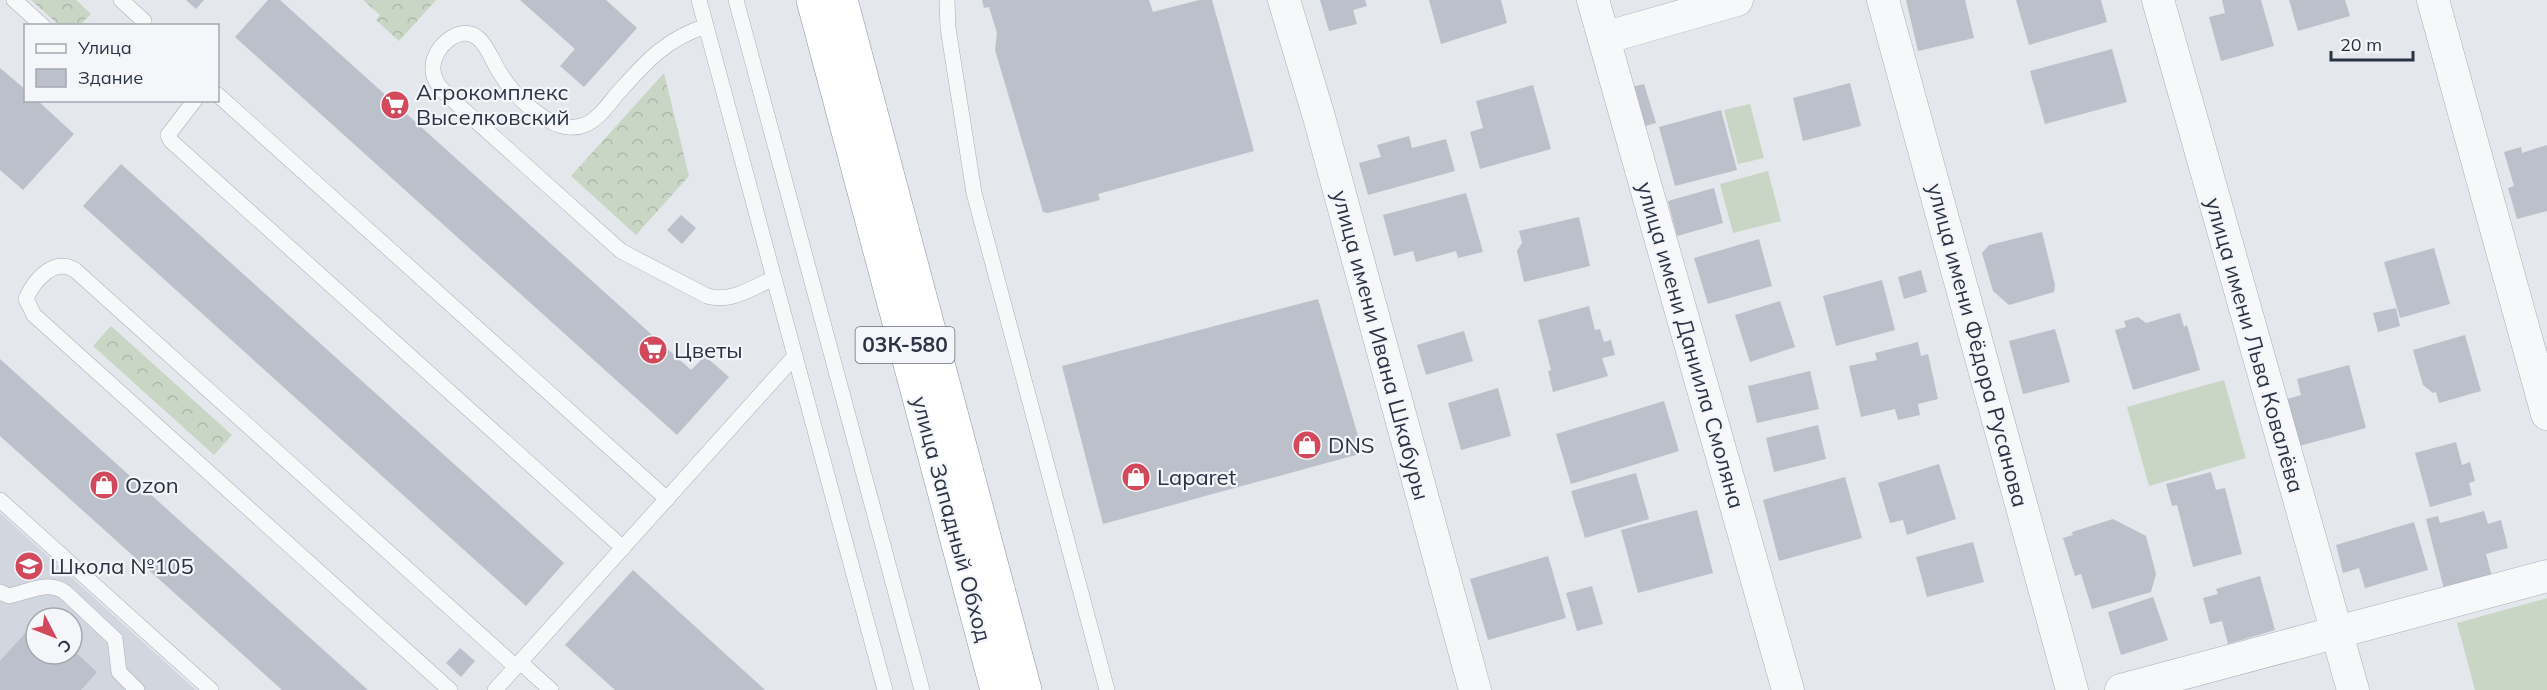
<svg xmlns="http://www.w3.org/2000/svg" width="2547" height="690" viewBox="0 0 2547 690" font-family="Mulish,sans-serif">
	<defs>
		<pattern id="forest-crowns" width="20" height="18" patternUnits="userSpaceOnUse" patternTransform="scale(1.5)"><rect width="20" height="18" fill="#c9d6c5"/><path d="M2 6a3 3 0 1 1 6 0M12 15a3 3 0 1 1 6 0" fill="none" stroke="#adb8ab"/></pattern>
	</defs>
	<rect width="100%" height="100%" fill="#e4e7ec"/>
	<path fill="#d2d6de" fill-rule="evenodd" d="M0 513 196 690H0ZM36 618H72V654H36Z"/>
	<g fill="#c9d6c5">
		<polygon points="1750,104 1764,158 1738,164 1724,110"/>
		<polygon points="1768,171 1781,221 1733,233 1720,184"/>
		<polygon points="2224,380 2246,458 2149,486 2127,407"/>
		<polygon points="2547,598 2547,690 2475,690 2457,623"/>
	</g>
	<g fill="url(#forest-crowns)">
		<polygon points="31,0 76,0 91,14 80,25 59,25"/>
		<polygon points="363,0 436,0 399,41 376,20 380,15"/>
		<polygon points="664,73 689,176 636,235 571,176"/>
		<polygon points="111,326 232,435 214,455 93,346"/>
	</g>
	<g fill="#bbc0ca">
		<polygon points="186,0 204,0 196,9"/>
		<polygon points="268,0 280,0 691,370 705,356 729,377 677,435 235,37"/>
		<polygon points="520,0 606,0 637,28 584,87 560,66 575,49"/>
		<polygon points="982,0 1149,0 1153,12 1199,0 1212,0 1254,151 1098,194 1100,200 1048,213 1043,212 995,50 997,33 989,7 984,8"/>
		<polygon points="1320,0 1365,0 1367,6 1353,10 1357,24 1329,31"/>
		<polygon points="1429,0 1501,0 1507,23 1441,44"/>
		<polygon points="1906,0 1965,0 1974,38 1918,51"/>
		<polygon points="2016,0 2101,0 2107,22 2029,45"/>
		<polygon points="2222,0 2261,0 2274,46 2221,61 2209,17 2225,13"/>
		<polygon points="2289,0 2345,0 2350,16 2298,31"/>
		<polygon points="2112,49 2127,102 2045,124 2030,71"/>
		<polygon points="0,68 26,90 26,100 37,100 74,134 23,190 0,170"/>
		<polygon points="1850,83 1861,126 1803,141 1793,98"/>
		<polygon points="1644,84 1656,123 1635,129 1624,89"/>
		<polygon points="1533,85 1551,149 1480,169 1470,132 1483,128 1476,101"/>
		<polygon points="1721,110 1737,170 1675,186 1659,127"/>
		<polygon points="1409,136 1412,148 1446,139 1455,171 1368,195 1359,163 1381,157 1377,145"/>
		<polygon points="2547,145 2547,211 2517,219 2508,188 2514,186 2504,152 2521,147 2522,153"/>
		<polygon points="121,164 564,563 526,606 83,206"/>
		<polygon points="1714,188 1723,223 1677,236 1668,201"/>
		<polygon points="1466,193 1483,252 1458,258 1456,251 1416,262 1413,251 1394,256 1383,215"/>
		<polygon points="681,215 696,228 682,244 667,230"/>
		<polygon points="1579,217 1590,266 1524,282 1517,251 1522,243 1519,231"/>
		<polygon points="2042,232 2055,285 2054,292 2009,305 1993,291 1982,253 1989,245"/>
		<polygon points="1759,239 1772,286 1708,304 1694,258"/>
		<polygon points="2434,248 2450,304 2400,318 2384,262"/>
		<polygon points="1921,270 1927,292 1904,299 1898,277"/>
		<polygon points="1882,280 1895,330 1836,346 1823,296"/>
		<polygon points="1318,299 1363,453 1103,524 1062,366"/>
		<polygon points="1780,301 1795,347 1750,362 1735,315"/>
		<polygon points="1589,306 1595,330 1600,329 1604,342 1611,340 1615,355 1602,358 1608,376 1553,392 1548,371 1551,370 1538,320"/>
		<polygon points="2396,308 2400,326 2378,332 2373,313"/>
		<polygon points="2180,313 2184,327 2187,325 2200,370 2133,390 2115,330 2126,327 2124,321 2138,317 2146,323"/>
		<polygon points="2055,329 2070,382 2023,394 2009,341"/>
		<polygon points="1464,331 1473,361 1426,375 1417,345"/>
		<polygon points="2465,335 2481,391 2439,403 2436,392 2433,393 2423,385 2413,350"/>
		<polygon points="1918,342 1921,356 1928,354 1938,399 1918,404 1920,415 1898,420 1895,409 1861,417 1849,366 1877,360 1875,353"/>
		<polygon points="0,359 368,690 282,690 0,436"/>
		<polygon points="2349,365 2366,428 2292,448 2280,401 2301,395 2297,379"/>
		<polygon points="1810,371 1819,409 1757,423 1748,386"/>
		<polygon points="1498,388 1511,436 1461,450 1448,403"/>
		<polygon points="1664,401 1679,451 1571,484 1556,434"/>
		<polygon points="1818,425 1826,459 1774,472 1766,438"/>
		<polygon points="2456,442 2462,465 2470,462 2475,481 2469,483 2472,495 2430,507 2415,453"/>
		<polygon points="1939,464 1956,519 1907,535 1903,520 1890,523 1878,483"/>
		<polygon points="2211,472 2216,490 2225,488 2242,554 2193,567 2177,505 2172,506 2166,484"/>
		<polygon points="1636,473 1649,519 1585,538 1571,491"/>
		<polygon points="1845,477 1862,538 1779,561 1763,500"/>
		<polygon points="1697,510 1713,573 1638,593 1621,530"/>
		<polygon points="2484,511 2488,524 2501,520 2508,548 2486,554 2492,577 2444,589 2426,519 2438,516 2440,523"/>
		<polygon points="2113,519 2146,536 2156,574 2151,592 2092,609 2081,574 2075,576 2063,538 2073,535 2072,532"/>
		<polygon points="2414,522 2428,570 2365,588 2359,568 2343,573 2336,545"/>
		<polygon points="1973,542 1984,582 1927,597 1916,557"/>
		<polygon points="1548,556 1566,618 1488,640 1470,579"/>
		<polygon points="633,570 765,690 615,690 565,645"/>
		<polygon points="2260,576 2275,630 2228,644 2222,621 2210,624 2203,598 2218,594 2216,589"/>
		<polygon points="1592,586 1603,624 1577,631 1566,593"/>
		<polygon points="2153,597 2168,640 2121,655 2108,612"/>
		<polygon points="36,621 36,654 72,654 72,649 97,672 81,690 0,690 0,661"/>
		<polygon points="460,648 475,661 461,677 446,663"/>
	</g>
	<g fill="none" stroke-linecap="round" stroke-linejoin="round">
		<g stroke="#a9aeb7" stroke-width="16">
			<g id="service">
				<polyline points="14,0 43,26"/>
				<polyline points="121,0 144,21 144,26"/>
				<polyline points="699,0 885,690"/>
				<polyline points="736,0 922,690"/>
				<polyline points="947,0 948,28 974,193 1107,690"/>
				<path d="M706 26C664 40 646 62 617 94 608 105 598 120 584 125 554 137 514 96 500 73 493 63 488 46 478 38 460 23 434 47 433 66 432 78 438 85 446 94L621 251 707 296C731 303 752 288 774 278"/>
				<polyline points="218,95 667,499"/>
				<polyline points="195,100 168,135 171,141 623,548"/>
				<polyline points="0,500 211,690"/>
				<path d="M0 592 9 596C29 592 46 580 65 592L115 639 119 672 137 690"/>
				<polyline points="520,662 551,690"/>
				<path d="M450 690 34 315 26 299C34 280 54 257 75 270L516 667"/>
				<polyline points="495,690 795,356"/>
			</g>
		</g>
		<g stroke="#a9aeb7" stroke-width="33">
			<g id="minor">
				<polyline points="1284,0 1319,117 1475,690"/>
				<polyline points="1593,0 1788,690"/>
				<polyline points="1883,0 2072,690"/>
				<polyline points="2158,0 2353,690"/>
				<polyline points="2433,0 2547,414"/>
				<polyline points="1604,38 1737,0"/>
				<polyline points="2121,690 2547,576"/>
			</g>
		</g>
		<g stroke="#8b94a3" stroke-width="34">
			<g id="trunk">
				<polyline points="813,0 997,690"/>
				<polyline points="841,0 1025,690"/>
			</g>
		</g>
		<use href="#service" stroke="#f7f8fa" stroke-width="15"/>
		<use href="#minor" stroke="#f7f8fa" stroke-width="32"/>
		<use href="#trunk" stroke="#fff" stroke-width="33"/>
	</g>
	<defs>
		<g id="supermarket-disc" transform="scale(1.5)"><circle r="9.5" fill="#d1495b" stroke="#f4f6f9"/><path d="M-6-5.5h2.5l.6 2H6L4.5 2H-2.5L-4.4-4H-6ZM-1.5 3.2a1.3 1.3 0 1 0 .1 0ZM3 3.2a1.3 1.3 0 1 0 .1 0Z" fill="#fff"/></g>
		<g id="shop-disc" transform="scale(1.5)"><circle r="9.5" fill="#d1495b" stroke="#f4f6f9"/><path d="M-5-2.5h2.3a2.7 3.5 0 0 1 5.4 0H5L5.5 6h-11ZM-1.5-2.5h3a1.5 2.3 0 0 0-3 0Z" fill="#fff"/></g>
		<g id="school-disc" transform="scale(1.5)"><circle r="9.5" fill="#d1495b" stroke="#f4f6f9"/><path d="M0-5L7-2L0 1L-7-2ZM-4 1L0 2.5L4 1V4Q0 6-4 4Z" fill="#fff"/></g>
	</defs>
	<g fill-rule="evenodd">
		<use href="#supermarket-disc" x="395" y="105"/>
		<use href="#supermarket-disc" x="653" y="350"/>
		<use href="#shop-disc" x="1307" y="445"/>
		<use href="#shop-disc" x="1136" y="477"/>
		<use href="#shop-disc" x="104" y="485"/>
		<use href="#school-disc" x="29" y="566"/>
	</g>
	<g text-anchor="middle" stroke-width="4.5" stroke-linejoin="round" paint-order="stroke">
		<rect fill="#f4f6f9" stroke="#676e7b" stroke-width="1.5" x="855.5" y="327" width="99" height="36" rx="4.5"/>
		<g font-size="21" font-weight="bold" fill="#2b3445">
			<text x="905" y="352">03К-580</text>
		</g>
		<g font-size="22" fill="#2b3445" stroke="#f4f6f9" text-anchor="start">
			<text x="416" y="100">Агрокомплекс<tspan x="416" dy="25">Выселковский</tspan></text>
			<text x="674" y="358">Цветы</text>
			<text x="1328" y="453">DNS</text>
			<text x="1157" y="485">Laparet</text>
			<text x="125" y="493">Ozon</text>
			<text x="50" y="574">Школа №105</text>
		</g>
		<g font-size="22" fill="#2b3445" stroke="#f4f6f9">
			<text transform="translate(1381 345) rotate(75)" y="8">улица имени Ивана Шкабуры</text>
			<text transform="translate(1691 345) rotate(74)" y="8">улица имени Даниила Смоляна</text>
			<text transform="translate(1978 345) rotate(75)" y="8">улица имени Фёдора Русанова</text>
			<text transform="translate(2255 345) rotate(74)" y="8">улица имени Льва Ковалёва</text>
			<text transform="translate(952 519) rotate(75)" y="8">улица Западный Обход</text>
		</g>
	</g>
	<rect x="24" y="24" width="195" height="78" fill="#f4f6f9" stroke="#a4a8b1" stroke-width="1.5"/>
	<rect x="36" y="44" width="30" height="9" fill="#f7f8fa" stroke="#a4a8b1" stroke-width="1.5"/>
	<text x="78" y="54" font-size="18" fill="#2b3445">Улица</text>
	<rect x="36" y="69" width="30" height="18" fill="#bbc0ca" stroke="#a4a8b1" stroke-width="1.5"/>
	<text x="78" y="84" font-size="18" fill="#2b3445">Здание</text>
	<g transform="translate(54 636) rotate(132)"><circle r="28" fill="#f4f6f9" stroke="#a4a8b1" stroke-width="1.5"/>
	<path d="M0-4.5L10 22L0 15L-10 22Z" fill="#d1495b"/>
	<text y="-9" font-size="16" font-weight="bold" text-anchor="middle" fill="#2b3445">С</text>
	</g>
	<path d="M2331 51v9h82v-9" fill="none" stroke="#2b3445" stroke-width="3"/>
	<text x="2340" y="51" font-size="18" fill="#2b3445" stroke="#f4f6f9" stroke-width="4.5" paint-order="stroke">20 m</text>
</svg>
